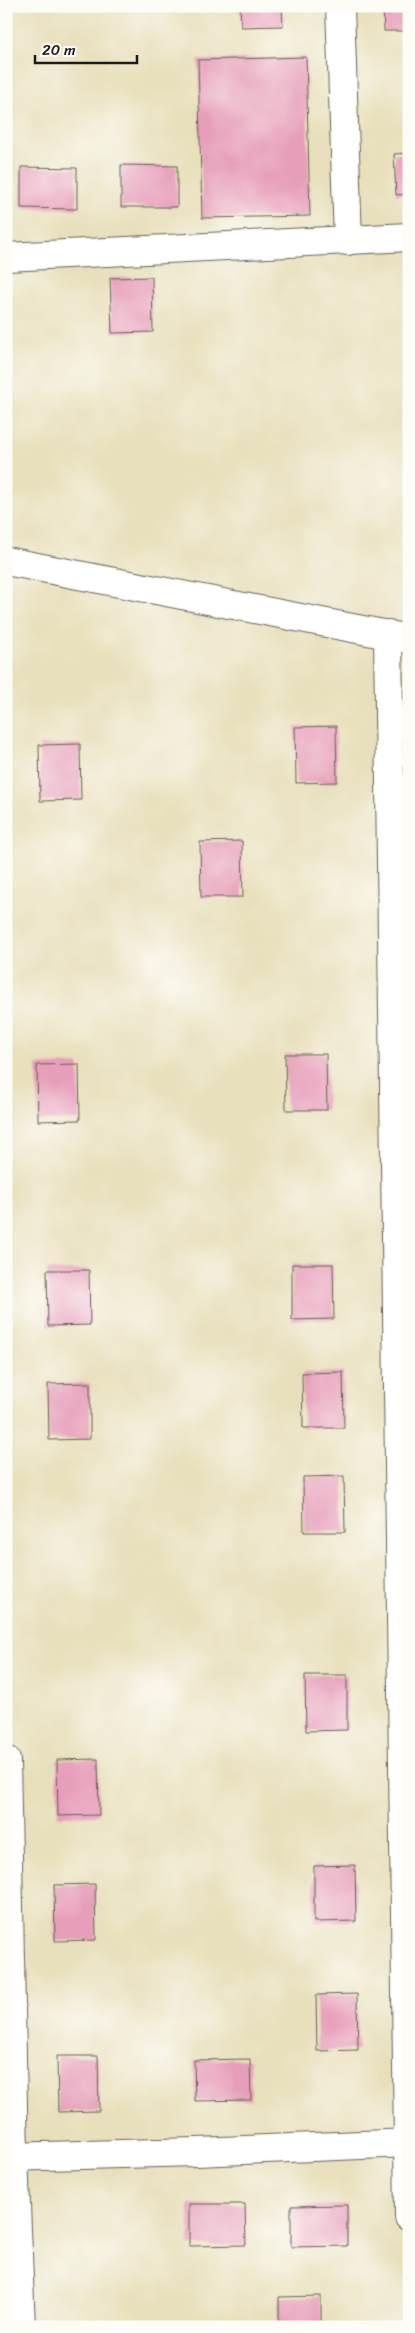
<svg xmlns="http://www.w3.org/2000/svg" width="415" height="2333" viewBox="0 0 415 2333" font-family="Sriracha,sans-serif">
	<rect width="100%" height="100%" fill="#fdfcf7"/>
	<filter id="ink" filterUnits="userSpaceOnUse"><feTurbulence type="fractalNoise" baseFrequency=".02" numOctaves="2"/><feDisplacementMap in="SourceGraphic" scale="10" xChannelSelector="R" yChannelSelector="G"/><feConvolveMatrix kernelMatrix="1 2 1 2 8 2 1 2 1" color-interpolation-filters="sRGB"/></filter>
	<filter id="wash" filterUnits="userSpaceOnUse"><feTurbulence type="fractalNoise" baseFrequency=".0096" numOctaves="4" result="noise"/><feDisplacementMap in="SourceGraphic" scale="20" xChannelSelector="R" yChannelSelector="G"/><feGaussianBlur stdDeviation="1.12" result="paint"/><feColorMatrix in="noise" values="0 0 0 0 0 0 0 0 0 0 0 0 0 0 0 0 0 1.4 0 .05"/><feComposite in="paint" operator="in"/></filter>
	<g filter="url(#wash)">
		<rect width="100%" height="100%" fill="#e8e0bc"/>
		<g id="blocks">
			<g fill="#e79eba">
				<polygon points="240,6 282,6 283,26 241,27"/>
				<polygon points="383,6 409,6 409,31 384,31"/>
				<polygon points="306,57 310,216 202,218 198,60"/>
				<polygon points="409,153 409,194 396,195 394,154"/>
				<polygon points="121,165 177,166 177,207 121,207"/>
				<polygon points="21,167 77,168 77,209 21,208"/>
				<polygon points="152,277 153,332 112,333 110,278"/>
				<polygon points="336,726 337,782 296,783 295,727"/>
				<polygon points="80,744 81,800 40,801 39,745"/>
				<polygon points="242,841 243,897 201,897 200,842"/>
				<polygon points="285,1054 326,1054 327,1110 286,1110"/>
				<polygon points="79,1064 80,1120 38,1121 37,1065"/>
				<polygon points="292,1264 333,1264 334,1319 292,1320"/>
				<polygon points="47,1270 89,1270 90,1325 48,1326"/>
				<polygon points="343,1372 344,1428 303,1428 302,1373"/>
				<polygon points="90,1383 90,1439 49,1440 48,1384"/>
				<polygon points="344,1476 345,1532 304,1532 303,1477"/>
				<polygon points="305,1675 347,1675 347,1730 306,1731"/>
				<polygon points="98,1759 99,1815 58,1816 57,1760"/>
				<polygon points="355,1865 356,1921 314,1922 314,1866"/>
				<polygon points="95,1884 96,1940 55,1941 54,1885"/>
				<polygon points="357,1994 358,2050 317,2051 316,1995"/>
				<polygon points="57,2056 98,2056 99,2111 58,2112"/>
				<polygon points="250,2059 251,2100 195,2101 194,2060"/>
				<polygon points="189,2204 245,2204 246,2245 189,2246"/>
				<polygon points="347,2205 347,2246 291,2247 291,2206"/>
				<polygon points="321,2296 321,2327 279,2327 279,2297"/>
			</g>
		</g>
	</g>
	<g filter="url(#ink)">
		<use href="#blocks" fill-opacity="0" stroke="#636154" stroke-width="1"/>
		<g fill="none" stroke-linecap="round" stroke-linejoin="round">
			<g stroke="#636154" stroke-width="30">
				<g id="minor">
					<polyline points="340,6 348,241"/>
					<polyline points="6,257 409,237"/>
					<polyline points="6,561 409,639"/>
					<polyline points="388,634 409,2217"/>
					<polyline points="6,1760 14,2156 21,2327"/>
					<polyline points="6,2157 197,2152 409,2143"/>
				</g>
			</g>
			<use href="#minor" stroke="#fff" stroke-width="28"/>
		</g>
	</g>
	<rect width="415" height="2333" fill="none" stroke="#fdfcf7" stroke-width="25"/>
	<path d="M35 55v8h102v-8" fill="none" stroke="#1c1c1c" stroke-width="2.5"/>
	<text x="42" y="55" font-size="15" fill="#1c1c1c" stroke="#fdfcf7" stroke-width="4" paint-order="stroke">20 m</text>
</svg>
